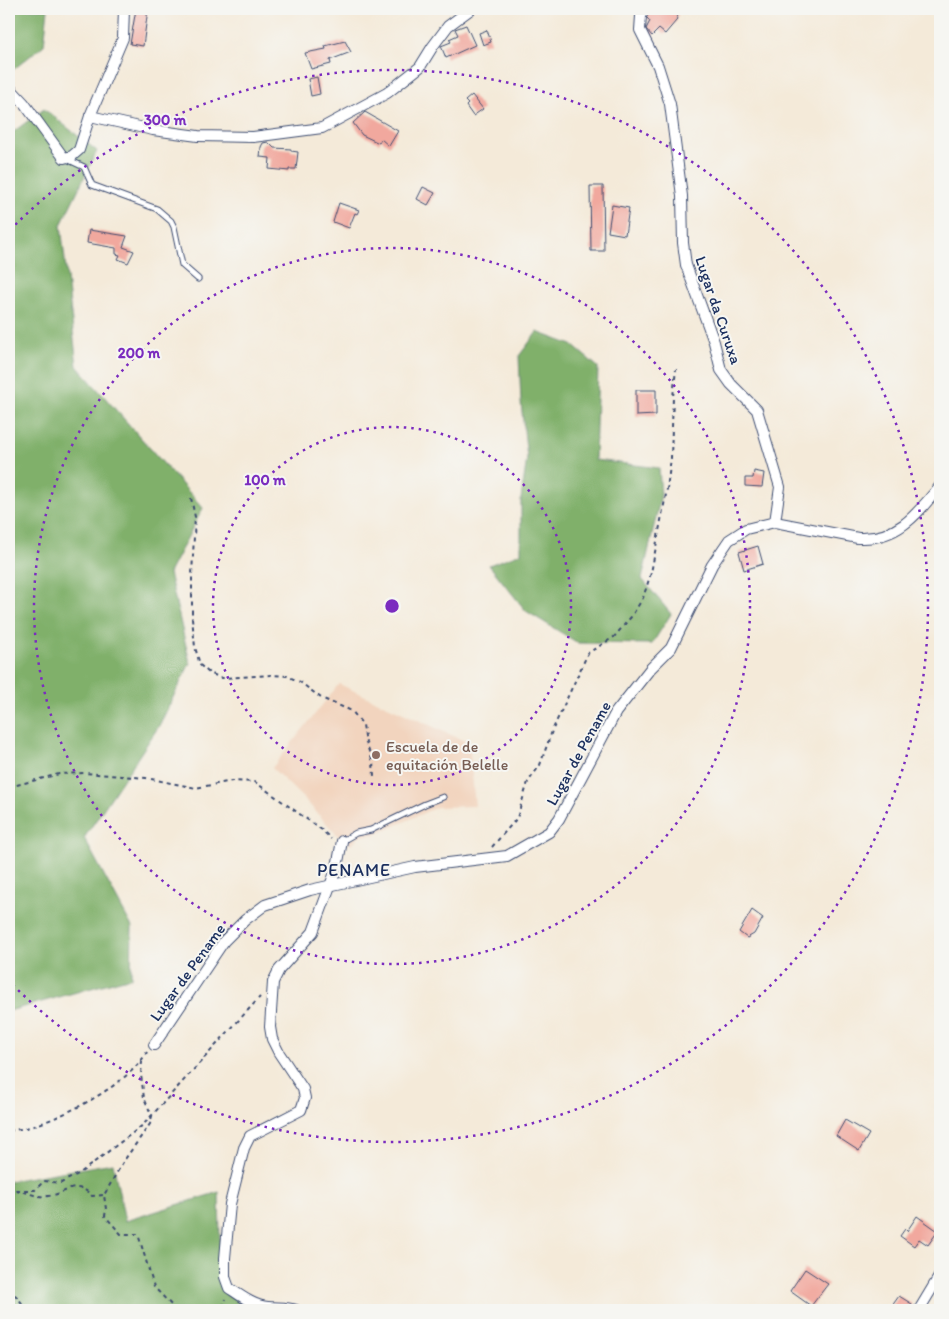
<svg xmlns="http://www.w3.org/2000/svg" width="949" height="1319" viewBox="0 0 949 1319" font-family="Itim,sans-serif">
	<rect width="100%" height="100%" fill="#f6f6f2"/>
	<filter id="ink" filterUnits="userSpaceOnUse"><feTurbulence type="fractalNoise" baseFrequency=".02" numOctaves="2"/><feDisplacementMap in="SourceGraphic" scale="10" xChannelSelector="R" yChannelSelector="G"/><feConvolveMatrix kernelMatrix="1 2 1 2 8 2 1 2 1" color-interpolation-filters="sRGB"/></filter>
	<filter id="wash" filterUnits="userSpaceOnUse"><feTurbulence type="fractalNoise" baseFrequency=".0096" numOctaves="4" result="noise"/><feDisplacementMap in="SourceGraphic" scale="20" xChannelSelector="R" yChannelSelector="G"/><feGaussianBlur stdDeviation="1.12" result="paint"/><feColorMatrix in="noise" values="0 0 0 0 0 0 0 0 0 0 0 0 0 0 0 0 0 1.4 0 .05"/><feComposite in="paint" operator="in"/></filter>
	<g filter="url(#wash)">
		<rect width="100%" height="100%" fill="#f4ead9"/>
		<polygon fill="#f2d4be" points="339,684 469,743 475,806 437,807 377,834 359,836 351,845 339,837 308,803 272,768"/>
		<g fill="#80b06a" stroke="#4e7064">
			<polygon points="9,9 48,9 44,45 9,73"/>
			<polygon points="44,109 97,151 61,225 77,366 203,508 169,573 190,663 159,726 84,838 132,927 131,977 9,1011 9,135"/>
			<polygon points="537,332 572,345 598,367 595,460 659,468 661,495 642,579 671,614 652,644 578,643 526,611 489,565 521,553 521,499 527,458 521,402 519,356"/>
			<polygon points="113,1163 125,1221 219,1192 221,1287 248,1310 9,1310 9,1181"/>
		</g>
		<g id="blocks">
			<g fill="#f1a89e">
				<polygon points="136,9 148,9 143,46 130,44"/>
				<polygon points="648,9 667,9 678,14 676,21 665,34 659,29 652,36 646,29 650,21 646,17"/>
				<polygon points="466,25 475,45 446,58 441,46 451,42 449,39 458,35 455,29"/>
				<polygon points="487,30 491,42 483,45 479,33"/>
				<polygon points="345,41 351,52 330,60 331,64 311,69 305,53 326,49 325,46"/>
				<polygon points="317,77 320,94 311,96 308,79"/>
				<polygon points="472,95 483,109 473,116 466,106 468,104 465,101"/>
				<polygon points="365,112 398,131 389,146 381,139 379,143 362,135 353,123"/>
				<polygon points="268,142 274,148 291,149 291,151 298,152 296,169 289,169 289,171 269,169 270,158 260,157 261,147 263,143"/>
				<polygon points="590,186 603,186 604,251 591,251"/>
				<polygon points="423,187 435,193 428,205 417,199"/>
				<polygon points="339,203 359,210 357,214 355,213 349,228 333,222"/>
				<polygon points="612,205 629,208 625,235 608,232"/>
				<polygon points="89,230 127,236 123,247 134,251 128,263 118,259 120,255 116,254 116,248 87,243"/>
				<polygon points="636,390 656,390 656,415 636,416"/>
				<polygon points="754,471 764,473 762,487 745,486 745,478 753,478"/>
				<polygon points="758,546 763,564 744,570 739,552"/>
				<polygon points="752,910 763,918 754,934 747,938 739,932"/>
				<polygon points="845,1120 869,1134 859,1151 836,1136"/>
				<polygon points="917,1216 938,1231 928,1245 919,1239 914,1246 900,1236 905,1229 907,1231"/>
				<polygon points="805,1269 828,1284 811,1306 790,1291"/>
				<polygon points="899,1296 912,1304 909,1310 889,1310"/>
			</g>
		</g>
	</g>
	<g filter="url(#ink)">
		<use href="#blocks" fill-opacity="0" stroke="#3c4b70" stroke-width="1"/>
		<g fill="none" stroke-linecap="round" stroke-linejoin="round">
			<g stroke="#3c4b70" stroke-width="7">
				<g id="service">
					<polyline points="67,159 84,167 92,185 157,209 171,221 174,227 182,265 198,279"/>
					<polyline points="342,841 356,833 371,830 425,804 443,797"/>
				</g>
			</g>
			<g stroke="#3c4b70" stroke-width="12">
				<g id="minor">
					<polyline points="645,9 641,16 640,30 658,66 670,104 682,196 683,243 686,265 714,342 721,370 731,384 757,410 780,487 775,522"/>
					<polyline points="9,87 24,103 64,158 72,156 79,150 90,116 123,38 124,9"/>
					<polyline points="90,116 153,130 198,136 253,137 322,128 387,93 420,67 433,46 448,26 471,9"/>
					<path d="M154 1045 224 941 245 920 265 905 310 890 415 867 507 856 549 832 559 819 616 712 650 669 671 648 712 565 729 540 746 529 775 522 858 538C898 540 917 514 940 486"/>
					<path d="M296 1310C287 1307 278 1308 268 1307 254 1306 241 1296 229 1288L225 1277V1258L230 1204 244 1148 250 1136 301 1110 305 1098 303 1089 279 1053 272 1039 270 1027 273 982 279 970 313 932 337 867 342 841"/>
					<polyline points="919,1310 940,1275"/>
				</g>
			</g>
			<g stroke="#3c4b70" stroke-width="2" stroke-dasharray="4 4" stroke-linecap="butt">
				<polyline points="191,498 195,517 192,575 192,618 195,647 200,665 209,673 222,678 272,675 287,676 300,682 321,698 352,711 363,725 366,743 373,762 374,776"/>
				<polyline points="9,787 59,774 85,773 146,778 196,788 232,781 255,782 322,830 331,839"/>
				<polyline points="492,847 517,818 528,782 540,765 552,731 588,653 614,637 631,617 643,598 651,573 667,489 671,458 673,397 676,369"/>
				<polyline points="142,1061 141,1075 144,1098 152,1116 150,1124 123,1162 104,1195 106,1209 105,1216 121,1234 138,1234 154,1287 176,1310"/>
				<path d="M9 1131C19 1129 30 1128 39 1124 73 1112 129 1083 147 1052"/>
				<polyline points="16,1190 35,1190 44,1181 61,1183 80,1173 143,1125 260,997"/>
				<path d="M9 1195 16 1190C26 1192 38 1198 48 1196 66 1194 76 1179 92 1196L104 1195"/>
				<polyline points="9,1289 19,1299 26,1310"/>
				<polyline points="214,1310 224,1304 226,1299"/>
			</g>
			<use href="#service" stroke="#fff" stroke-width="5"/>
			<use href="#minor" stroke="#fff" stroke-width="10"/>
		</g>
	</g>
	<g fill="none" stroke="#7b2cbf" stroke-width="2.5" stroke-dasharray="2.5 5">
		<circle cx="392" cy="606" r="179"/>
		<circle cx="392" cy="606" r="358"/>
		<path d="M10 230A536 536 0 1 1 10 982"/>
	</g>
	<circle fill="#8d6e63" stroke="#f6f6f2" stroke-width="2" cx="376" cy="755" r="5"/>
	<g text-anchor="middle" stroke-width="4" stroke-linejoin="round" paint-order="stroke">
		<g font-size="16" fill="#1b2f5e" stroke="#f6f6f2">
			<text transform="translate(719 310) rotate(71)" y="6">Lugar da Curuxa</text>
			<text transform="translate(578 753) rotate(-61)" y="6">Lugar de Pename</text>
			<text transform="translate(187 972) rotate(-54)" y="6">Lugar de Pename</text>
		</g>
		<g font-size="16" fill="#785e54" stroke="#f6f6f2" text-anchor="start">
			<text x="386" y="752">Escuela de de<tspan x="386" dy="18">equitación Belelle</tspan></text>
		</g>
		<g font-size="18" letter-spacing="1" fill="#1b2f5e" stroke="#f6f6f2">
			<text x="354" y="876">PENAME</text>
		</g>
	</g>
	<circle cx="392" cy="606" r="8" fill="#7b2cbf" stroke="#f6f6f2" stroke-width="2.5"/>
	<g font-size="15" text-anchor="middle" font-weight="bold" fill="#7b2cbf" stroke="#f6f6f2" stroke-width="4" stroke-linejoin="round" paint-order="stroke">
		<text x="165" y="125">300 m</text>
		<text x="139" y="358">200 m</text>
		<text x="265" y="485">100 m</text>
	</g>
	<rect width="949" height="1319" fill="none" stroke="#f6f6f2" stroke-width="30"/>
</svg>
